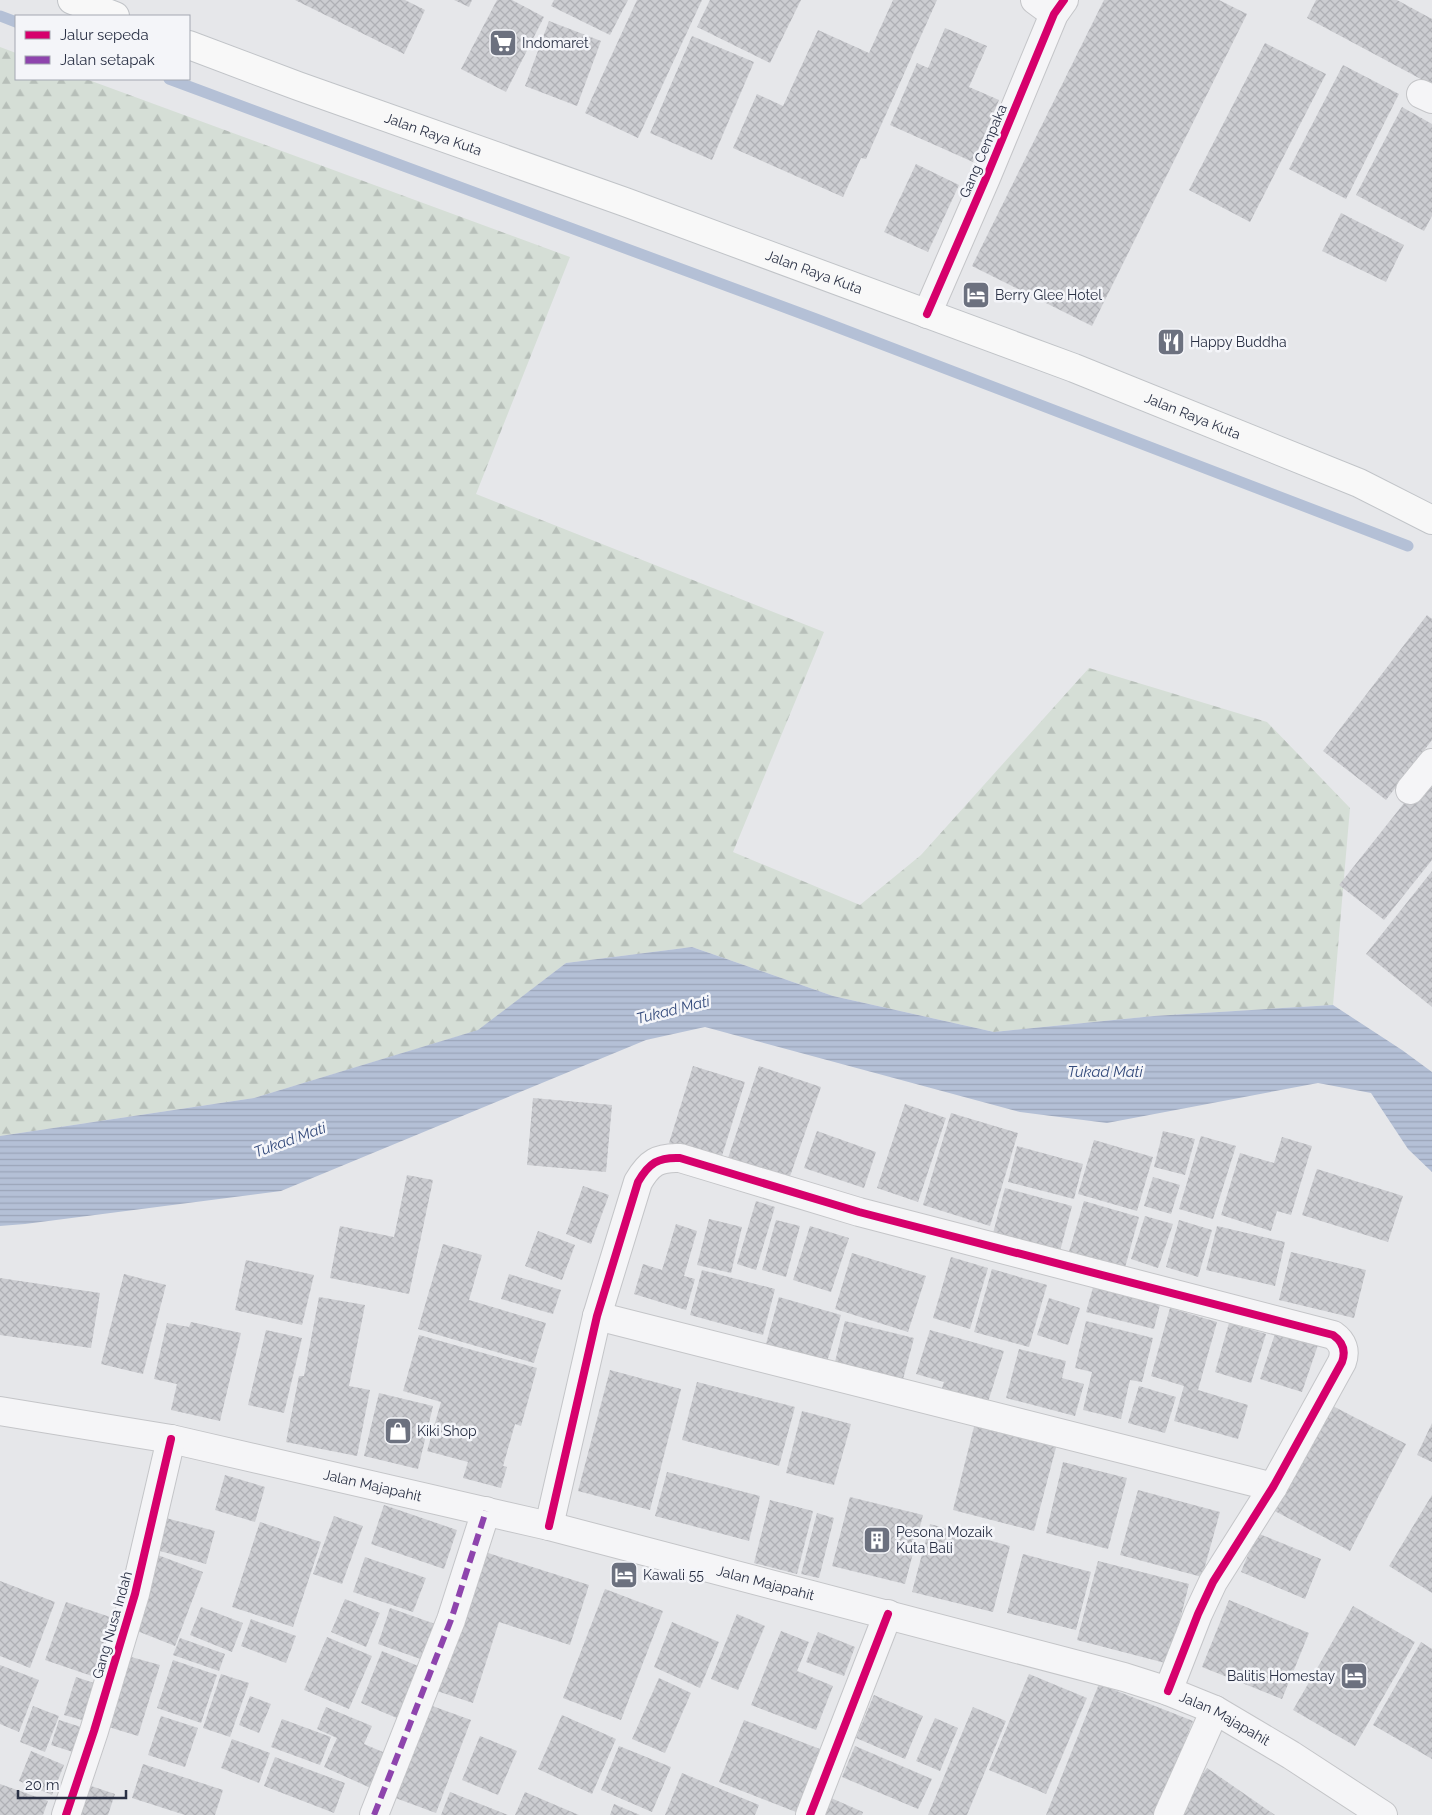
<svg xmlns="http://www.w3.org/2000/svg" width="1432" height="1815" viewBox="0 0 1432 1815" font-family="Raleway,sans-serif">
	<defs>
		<pattern id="forest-firs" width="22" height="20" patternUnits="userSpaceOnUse" patternTransform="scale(1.25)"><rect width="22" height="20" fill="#d5ded6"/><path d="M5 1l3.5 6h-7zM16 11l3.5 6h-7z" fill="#b7bfb9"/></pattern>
		<pattern id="water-rules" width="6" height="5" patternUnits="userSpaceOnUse" patternTransform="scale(1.25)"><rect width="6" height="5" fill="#b4c0d6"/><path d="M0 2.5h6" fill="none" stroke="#9ba5b9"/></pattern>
		<pattern id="building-cross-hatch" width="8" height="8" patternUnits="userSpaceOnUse" patternTransform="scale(1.25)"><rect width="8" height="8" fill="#cccdd1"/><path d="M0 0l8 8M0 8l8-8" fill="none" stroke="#afb0b5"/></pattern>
	</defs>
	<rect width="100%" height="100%" fill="#e6e7ea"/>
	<polygon fill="url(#forest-firs)" points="0,47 16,53 16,79 86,79 570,257 476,494 824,632 733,852 860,905 921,855 1089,668 1267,722 1350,808 1333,1005 1154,1016 994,1032 833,996 692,947 566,963 479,1030 254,1098 0,1136"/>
	<polygon fill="url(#water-rules)" points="692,947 833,996 994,1032 1154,1016 1333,1005 1402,1050 1432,1072 1432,1172 1408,1149 1371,1093 1318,1083 1107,1123 1020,1112 705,1027 646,1040 281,1191 25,1224 0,1226 0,1136 254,1098 478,1030 566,963"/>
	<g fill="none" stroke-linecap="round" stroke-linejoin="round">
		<g stroke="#b4c0d6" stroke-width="11">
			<polyline points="0,16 16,22"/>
			<polyline points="169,79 816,319 1408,546"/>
		</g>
	</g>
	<g fill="url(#building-cross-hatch)">
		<polygon points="295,0 405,0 425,10 404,54"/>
		<polygon points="454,0 472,0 469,7"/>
		<polygon points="497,0 512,0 544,17 506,92 461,69"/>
		<polygon points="554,0 628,0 610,35 551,6"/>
		<polygon points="637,0 702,0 638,138 585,113"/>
		<polygon points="710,0 801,0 770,63 697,27"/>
		<polygon points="893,0 937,0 866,159 861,158 843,197 733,148 757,94 783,106 818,30 869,53"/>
		<polygon points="1104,0 1219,0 1247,14 1092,326 972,266"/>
		<polygon points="1316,0 1397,0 1432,19 1432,85 1307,18"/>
		<polygon points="549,21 601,41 577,106 525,86"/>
		<polygon points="945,28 987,46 969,87 999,100 973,162 890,125 917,63 928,68"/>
		<polygon points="692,36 754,62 712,160 650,133"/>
		<polygon points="1265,43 1326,74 1250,222 1189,190"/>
		<polygon points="1343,65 1399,94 1346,199 1289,169"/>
		<polygon points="1402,107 1432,124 1432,216 1424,231 1356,195"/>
		<polygon points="916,164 959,185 928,252 884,232"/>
		<polygon points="1341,213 1404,245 1386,282 1322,251"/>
		<polygon points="1427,615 1432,619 1432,740 1386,800 1323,751"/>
		<polygon points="1432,768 1432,860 1384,920 1339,885"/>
		<polygon points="1432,871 1432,1007 1366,954"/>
		<polygon points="693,1066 745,1082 721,1159 669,1143"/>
		<polygon points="759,1066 821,1087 788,1182 727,1161"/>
		<polygon points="533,1098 612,1105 606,1172 527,1165"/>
		<polygon points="905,1104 946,1118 918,1202 877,1188"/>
		<polygon points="951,1113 1018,1133 990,1226 923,1205"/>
		<polygon points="817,1131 876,1152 864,1188 804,1168"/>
		<polygon points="1163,1131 1195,1139 1185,1175 1154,1167"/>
		<polygon points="1201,1136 1236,1146 1213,1219 1179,1209"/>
		<polygon points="1282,1137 1312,1146 1291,1215 1277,1211 1271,1231 1221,1215 1240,1153 1274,1163"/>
		<polygon points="1094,1140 1153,1157 1137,1211 1078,1194"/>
		<polygon points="1017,1146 1083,1164 1074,1199 1008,1182"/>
		<polygon points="1317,1169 1403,1196 1388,1242 1302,1215"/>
		<polygon points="407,1175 433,1180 409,1294 330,1278 340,1226 394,1237"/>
		<polygon points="1153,1177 1180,1185 1171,1214 1144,1206"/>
		<polygon points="583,1186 609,1195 591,1244 566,1234"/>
		<polygon points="1005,1188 1072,1206 1059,1255 992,1237"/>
		<polygon points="756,1201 775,1207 756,1270 737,1264"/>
		<polygon points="1084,1201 1139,1217 1124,1271 1068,1255"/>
		<polygon points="1145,1216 1173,1224 1158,1268 1131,1259"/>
		<polygon points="709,1219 742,1227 731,1273 697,1265"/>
		<polygon points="776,1220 800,1226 786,1277 762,1270"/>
		<polygon points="1179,1220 1212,1230 1198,1277 1166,1267"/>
		<polygon points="676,1224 697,1231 684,1276 695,1279 686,1310 634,1294 643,1264 662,1270"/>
		<polygon points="810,1226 849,1238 831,1292 793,1280"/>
		<polygon points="1217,1226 1285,1242 1275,1286 1206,1270"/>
		<polygon points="538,1231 575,1245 562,1280 525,1266"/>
		<polygon points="443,1244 482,1255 469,1300 546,1323 534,1363 418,1329"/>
		<polygon points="1291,1252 1366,1270 1354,1318 1279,1300"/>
		<polygon points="852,1253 926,1276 908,1332 835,1309"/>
		<polygon points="951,1257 988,1268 970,1329 933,1318"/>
		<polygon points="246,1260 314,1275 302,1325 235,1310"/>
		<polygon points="992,1269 1047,1285 1029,1347 974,1332"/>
		<polygon points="702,1270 775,1289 763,1335 690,1315"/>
		<polygon points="124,1274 166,1285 143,1374 101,1364"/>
		<polygon points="509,1274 561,1290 553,1314 501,1299"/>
		<polygon points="0,1278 100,1293 91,1348 0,1335"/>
		<polygon points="1094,1284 1161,1301 1154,1329 1086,1312"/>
		<polygon points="319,1297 365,1305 349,1386 370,1390 357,1456 286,1442 299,1376 304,1376"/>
		<polygon points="779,1297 841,1315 827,1362 766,1344"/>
		<polygon points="1049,1298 1080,1308 1068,1345 1037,1335"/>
		<polygon points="1170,1308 1217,1322 1198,1390 1248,1405 1238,1439 1174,1421 1184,1386 1151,1376"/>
		<polygon points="845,1321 914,1338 902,1383 834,1366"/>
		<polygon points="1086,1321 1153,1338 1142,1382 1130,1380 1121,1419 1083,1410 1092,1372 1075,1368"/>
		<polygon points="191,1322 241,1333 220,1421 171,1410 177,1384 154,1379 167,1323 189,1327"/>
		<polygon points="1229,1323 1266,1334 1251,1383 1215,1372"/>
		<polygon points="266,1330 302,1338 284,1413 248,1405"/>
		<polygon points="930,1330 1004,1351 988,1402 942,1388 944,1382 916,1374"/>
		<polygon points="1276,1331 1318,1345 1302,1392 1260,1379"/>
		<polygon points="419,1335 537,1368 521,1426 515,1424 503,1466 507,1467 501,1488 463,1478 468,1462 427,1451 441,1402 403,1391"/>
		<polygon points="1019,1349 1066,1361 1062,1378 1084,1384 1075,1416 1006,1398"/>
		<polygon points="610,1370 681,1389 650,1510 578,1491"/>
		<polygon points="697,1382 795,1407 779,1466 682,1440"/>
		<polygon points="1139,1386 1176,1397 1165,1433 1128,1423"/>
		<polygon points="379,1393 433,1406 418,1469 364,1456"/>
		<polygon points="1327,1403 1406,1444 1350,1551 1271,1509"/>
		<polygon points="802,1411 851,1424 834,1485 786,1473"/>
		<polygon points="976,1419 1058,1440 1034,1531 953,1510"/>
		<polygon points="1432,1423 1432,1462 1417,1455"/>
		<polygon points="1063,1462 1127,1478 1108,1549 1046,1533"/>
		<polygon points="667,1472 760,1496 749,1541 655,1516"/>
		<polygon points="225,1475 265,1487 255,1522 215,1510"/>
		<polygon points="1138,1490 1220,1512 1202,1577 1120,1555"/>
		<polygon points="1432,1495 1432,1593 1389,1566"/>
		<polygon points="850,1497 923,1515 905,1584 832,1566"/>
		<polygon points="770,1500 813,1511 797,1574 754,1563"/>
		<polygon points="384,1505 457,1530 444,1569 371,1544"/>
		<polygon points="817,1513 834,1518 819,1578 801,1574"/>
		<polygon points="334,1516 363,1526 342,1584 313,1574"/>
		<polygon points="162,1517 215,1531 206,1564 153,1549"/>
		<polygon points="260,1522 321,1542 293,1627 232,1607"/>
		<polygon points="930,1524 1010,1546 993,1612 912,1592"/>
		<polygon points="1257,1533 1321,1559 1305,1599 1241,1572"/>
		<polygon points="482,1551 589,1585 570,1645 499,1622 473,1703 437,1691"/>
		<polygon points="155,1554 203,1572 175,1646 127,1627"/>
		<polygon points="1023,1554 1091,1572 1076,1630 1007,1613"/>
		<polygon points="365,1557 426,1578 413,1612 353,1592"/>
		<polygon points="1098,1561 1189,1584 1169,1664 1077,1640"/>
		<polygon points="0,1581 55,1602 30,1668 0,1656"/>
		<polygon points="605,1589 663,1611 621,1720 563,1698"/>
		<polygon points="345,1599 380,1613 366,1647 331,1632"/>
		<polygon points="1229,1600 1309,1633 1282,1699 1202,1667"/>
		<polygon points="66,1602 113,1618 92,1676 45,1660"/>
		<polygon points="1353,1606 1415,1642 1355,1746 1293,1710"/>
		<polygon points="201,1607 243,1623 232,1652 190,1635"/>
		<polygon points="390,1608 441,1626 429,1662 378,1644"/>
		<polygon points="737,1614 765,1626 738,1690 711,1679"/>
		<polygon points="251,1619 296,1636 286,1663 241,1646"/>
		<polygon points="672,1622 719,1642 700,1688 654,1667"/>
		<polygon points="781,1631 809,1642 797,1671 833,1686 816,1730 751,1705"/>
		<polygon points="818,1632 855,1647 844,1676 806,1662"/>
		<polygon points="327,1637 372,1656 349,1709 304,1690"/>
		<polygon points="180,1638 225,1654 219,1671 173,1655"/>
		<polygon points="1421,1642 1432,1649 1432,1759 1373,1725"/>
		<polygon points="382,1651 418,1666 397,1718 361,1703"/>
		<polygon points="124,1655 160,1665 138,1736 102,1725"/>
		<polygon points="173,1660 217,1675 201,1723 157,1708"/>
		<polygon points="0,1665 39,1680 19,1732 0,1724"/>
		<polygon points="221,1674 249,1683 230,1737 203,1728"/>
		<polygon points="1029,1674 1087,1698 1046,1794 989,1770"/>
		<polygon points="76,1677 94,1683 82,1720 64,1715"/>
		<polygon points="659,1678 691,1693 665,1753 632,1739"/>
		<polygon points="1099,1684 1193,1721 1155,1815 1046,1815"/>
		<polygon points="874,1695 923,1716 905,1759 856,1738"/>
		<polygon points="250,1696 271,1704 259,1733 239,1725"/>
		<polygon points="424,1703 471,1720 436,1813 390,1796"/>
		<polygon points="33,1706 59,1716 45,1752 20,1742"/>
		<polygon points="326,1707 372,1726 364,1744 390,1755 375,1790 324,1767 337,1738 317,1729"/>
		<polygon points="973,1707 1006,1721 967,1815 928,1815"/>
		<polygon points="562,1715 616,1739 592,1794 538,1769"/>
		<polygon points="161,1716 198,1728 185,1767 148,1755"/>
		<polygon points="935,1718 958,1728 940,1771 916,1761"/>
		<polygon points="282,1719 331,1737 320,1765 271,1747"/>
		<polygon points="59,1720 81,1727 73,1752 51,1745"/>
		<polygon points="744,1720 820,1749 796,1812 719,1782"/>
		<polygon points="480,1736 517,1751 498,1795 462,1780"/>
		<polygon points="232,1739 270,1753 259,1783 221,1768"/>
		<polygon points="619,1746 671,1767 652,1812 601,1790"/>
		<polygon points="855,1746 932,1779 918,1809 842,1777"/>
		<polygon points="31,1751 64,1765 52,1795 19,1781"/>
		<polygon points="275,1757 345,1783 334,1813 264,1786"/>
		<polygon points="143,1764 223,1790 215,1815 185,1815 132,1798"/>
		<polygon points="1207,1768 1275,1815 1174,1815"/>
		<polygon points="682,1773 759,1805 755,1815 665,1815"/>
		<polygon points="82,1783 115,1794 108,1815 71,1815"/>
		<polygon points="0,1784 48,1801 43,1815 0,1815"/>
		<polygon points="450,1792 508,1815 441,1815"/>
		<polygon points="525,1792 579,1815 515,1815"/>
		<polygon points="831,1798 863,1812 862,1815 824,1815"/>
		<polygon points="614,1804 640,1815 610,1815"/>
	</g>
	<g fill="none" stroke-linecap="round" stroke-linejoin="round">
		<g stroke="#c4c5c8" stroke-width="30">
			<g id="minor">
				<polyline points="1035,0 1054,14"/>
				<polyline points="1421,94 1432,99"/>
				<polyline points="927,314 986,178 1054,14 1064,0"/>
				<polyline points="1410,790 1432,763"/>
				<polyline points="597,1316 1273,1487"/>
				<path id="s1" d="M0 1411 171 1439 549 1526 1124 1677 1168 1691 1215 1710 1291 1755 1383 1815"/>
				<path d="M549 1526 597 1316 638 1182C649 1163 658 1157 680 1158L859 1212 1333 1335C1343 1342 1346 1351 1342 1362L1273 1487 1213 1582 1198 1614 1168 1691"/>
				<polyline points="66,1815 94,1731 135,1594 171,1439"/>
				<polyline points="374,1815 451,1620 486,1511"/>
				<polyline points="810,1815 888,1614"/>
				<polyline points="1168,1815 1215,1710"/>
			</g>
		</g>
		<g stroke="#c1c4c8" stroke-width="30">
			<g id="major">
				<polyline points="72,0 115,16"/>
				<path id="s2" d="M189 45 298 86 625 202 1074 368 1359 483 1432 520"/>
			</g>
		</g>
		<use href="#minor" stroke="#f5f5f7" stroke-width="28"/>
		<use href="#major" stroke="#f8f8f8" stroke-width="28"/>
		<polyline stroke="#8e44ad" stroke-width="6" stroke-dasharray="12 6" stroke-linecap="butt" points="374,1815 451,1620 486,1511"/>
		<g stroke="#f4f5f9" stroke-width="11">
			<g id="cycleway">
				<polyline points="927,314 986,178 1054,14 1064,0"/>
				<path d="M549 1526 597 1316 638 1182C649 1163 658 1157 680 1158L859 1212 1333 1335C1343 1342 1346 1351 1342 1362L1273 1487 1213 1582 1198 1614 1168 1691"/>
				<polyline points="66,1815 94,1731 135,1594 171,1439"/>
				<polyline points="810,1815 888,1614"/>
			</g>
		</g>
		<use href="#cycleway" stroke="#d6006c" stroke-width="8"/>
	</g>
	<defs>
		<g id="supermarket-square" transform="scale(1.4375)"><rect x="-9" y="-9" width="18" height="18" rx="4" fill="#6c717f" stroke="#f4f5f9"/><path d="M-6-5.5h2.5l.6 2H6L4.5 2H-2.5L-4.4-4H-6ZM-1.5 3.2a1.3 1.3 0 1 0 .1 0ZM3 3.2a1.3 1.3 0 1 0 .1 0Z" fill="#fff"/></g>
		<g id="hotel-square" transform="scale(1.4375)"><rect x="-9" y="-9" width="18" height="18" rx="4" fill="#6c717f" stroke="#f4f5f9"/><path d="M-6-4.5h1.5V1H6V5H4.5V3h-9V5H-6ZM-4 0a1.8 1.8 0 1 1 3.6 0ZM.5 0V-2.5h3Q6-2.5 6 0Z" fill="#fff"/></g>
		<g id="restaurant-square" transform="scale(1.4375)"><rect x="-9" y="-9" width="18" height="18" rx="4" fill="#6c717f" stroke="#f4f5f9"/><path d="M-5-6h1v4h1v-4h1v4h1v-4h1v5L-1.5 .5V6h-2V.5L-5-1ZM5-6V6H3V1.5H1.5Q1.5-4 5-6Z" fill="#fff"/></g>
		<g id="shop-square" transform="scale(1.4375)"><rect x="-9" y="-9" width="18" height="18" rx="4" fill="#6c717f" stroke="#f4f5f9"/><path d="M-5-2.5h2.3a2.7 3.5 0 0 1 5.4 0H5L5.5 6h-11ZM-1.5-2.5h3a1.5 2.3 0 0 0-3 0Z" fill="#fff"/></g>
		<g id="building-square" transform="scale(1.4375)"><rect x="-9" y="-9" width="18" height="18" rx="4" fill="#6c717f" stroke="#f4f5f9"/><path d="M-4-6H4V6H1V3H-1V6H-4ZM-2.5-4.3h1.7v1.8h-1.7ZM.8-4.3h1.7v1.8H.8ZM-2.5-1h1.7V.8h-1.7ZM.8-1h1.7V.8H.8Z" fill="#fff"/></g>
	</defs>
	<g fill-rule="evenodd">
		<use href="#supermarket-square" x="503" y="43"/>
		<use href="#hotel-square" x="976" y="295"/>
		<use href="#restaurant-square" x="1171" y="342"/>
		<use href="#shop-square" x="398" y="1431"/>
		<use href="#building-square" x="877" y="1540"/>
		<use href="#hotel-square" x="624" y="1575"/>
		<use href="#hotel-square" x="1354" y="1676"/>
	</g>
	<g text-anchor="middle" stroke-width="5" stroke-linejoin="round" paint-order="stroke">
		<g font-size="14" fill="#2a3145" stroke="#f4f5f9" text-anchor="start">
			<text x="522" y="48">Indomaret</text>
			<text x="995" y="300">Berry Glee Hotel</text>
			<text x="1190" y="347">Happy Buddha</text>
			<text x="417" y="1436">Kiki Shop</text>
			<text x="896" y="1537">Pesona Mozaik<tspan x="896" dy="16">Kuta Bali</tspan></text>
			<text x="643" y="1580">Kawali 55</text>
			<text x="1335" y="1681" text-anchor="end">Balitis Homestay</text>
		</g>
		<g font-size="14" fill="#2a3145" stroke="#f4f5f9">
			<text dy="5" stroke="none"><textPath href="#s2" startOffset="260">Jalan Raya Kuta</textPath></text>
			<text transform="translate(983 151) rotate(-67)" y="5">Gang Cempaka</text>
			<text dy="5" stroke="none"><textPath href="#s2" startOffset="665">Jalan Raya Kuta</textPath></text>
			<text dy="5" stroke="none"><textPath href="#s2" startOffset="1070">Jalan Raya Kuta</textPath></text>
			<text dy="5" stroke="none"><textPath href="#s1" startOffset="380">Jalan Majapahit</textPath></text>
			<text dy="5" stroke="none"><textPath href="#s1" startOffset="785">Jalan Majapahit</textPath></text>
			<text transform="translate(112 1625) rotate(-74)" y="5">Gang Nusa Indah</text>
			<text dy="5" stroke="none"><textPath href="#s1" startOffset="1265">Jalan Majapahit</textPath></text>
		</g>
		<g font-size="15" font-style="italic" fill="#334a7b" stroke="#f4f5f9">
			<text transform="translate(673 1010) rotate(-14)" y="5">Tukad Mati</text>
			<text x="1105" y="1077">Tukad Mati</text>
			<text transform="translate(290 1140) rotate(-20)" y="5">Tukad Mati</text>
		</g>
	</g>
	<rect x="15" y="15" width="175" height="65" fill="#f4f5f9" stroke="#a3a7b1"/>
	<rect x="25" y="31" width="25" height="8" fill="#d6006c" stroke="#a3a7b1"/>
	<text x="60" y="40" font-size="15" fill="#2a3145">Jalur sepeda</text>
	<rect x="25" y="56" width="25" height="8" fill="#8e44ad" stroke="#a3a7b1"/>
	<text x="60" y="65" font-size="15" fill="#2a3145">Jalan setapak</text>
	<path d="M18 1790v8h108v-8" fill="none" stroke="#2a3145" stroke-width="2.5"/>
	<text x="25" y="1790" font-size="15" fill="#2a3145" stroke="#f4f5f9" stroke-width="4" paint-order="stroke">20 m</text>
</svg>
